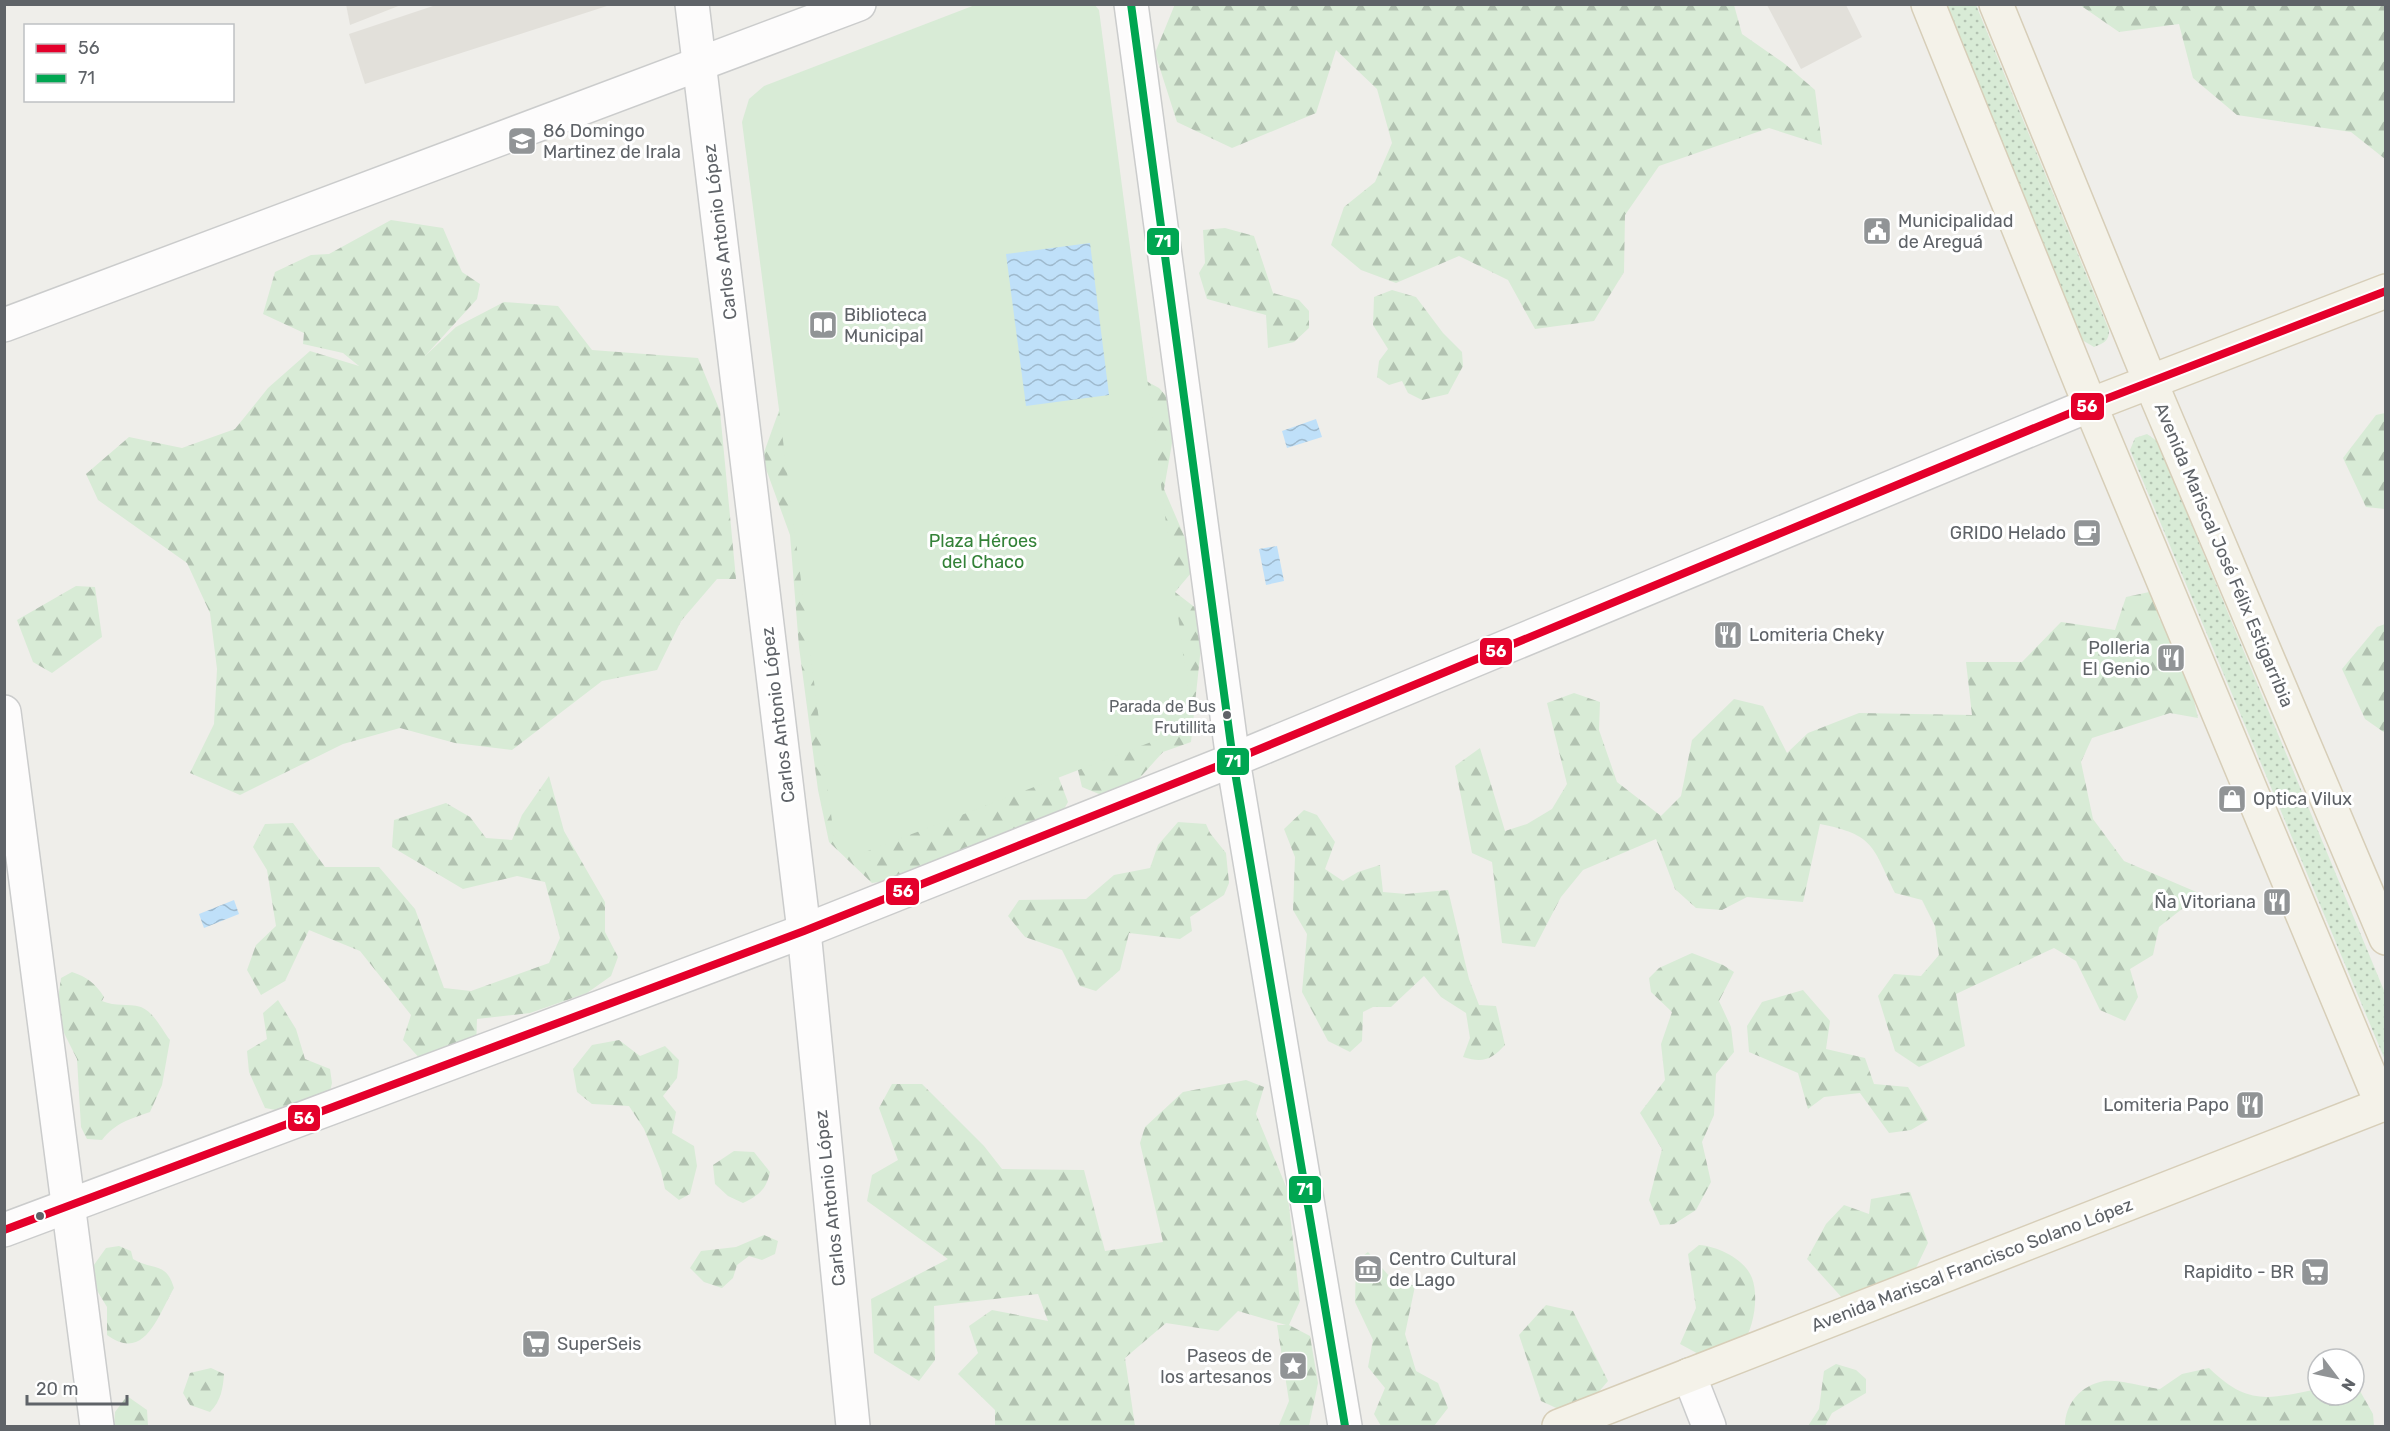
<svg xmlns="http://www.w3.org/2000/svg" width="2390" height="1431" viewBox="0 0 2390 1431" font-family="Rubik,sans-serif">
	<defs>
		<pattern id="grass-dots" width="8" height="8" patternUnits="userSpaceOnUse" patternTransform="scale(1.5)"><rect width="8" height="8" fill="#d8ebd6"/><path d="M2 2h.1M6 6h.1" fill="none" stroke="#b2c2b1" stroke-width="1.8" stroke-linecap="round"/></pattern>
		<pattern id="forest-firs" width="22" height="20" patternUnits="userSpaceOnUse" patternTransform="scale(1.5)"><rect width="22" height="20" fill="#d8ebd6"/><path d="M5 1l3.5 6h-7zM16 11l3.5 6h-7z" fill="#b2c2b1"/></pattern>
		<pattern id="water-waves" width="16" height="10" patternUnits="userSpaceOnUse" patternTransform="scale(1.5)"><rect width="16" height="10" fill="#bfe0f9"/><path d="M0 5q4-4 8 0t8 0" fill="none" stroke="#9eb9cd"/></pattern>
	</defs>
	<rect width="100%" height="100%" fill="#efeeea"/>
	<g fill="#e2e0da">
		<polygon points="346,4 401,4 401,5 350,25"/>
		<polygon points="439,4 609,4 610,5 365,84 349,34"/>
		<polygon points="1767,5 1846,5 1862,37 1801,69"/>
	</g>
	<g fill="url(#grass-dots)">
		<path d="M1945 5H1976L2109 330C2109 341 2104 343 2094 347L2082 340Z"/>
		<polygon points="2147,434 2157,441 2385,993 2385,1060 2130,450 2135,438"/>
	</g>
	<g fill="url(#forest-firs)">
		<polygon points="1175,4 1734,5 1742,34 1785,64 1815,90 1822,145 1769,128 1659,166 1625,215 1624,272 1594,321 1535,329 1508,280 1459,256 1396,283 1361,270 1331,245 1344,207 1375,182 1392,143 1377,89 1336,50 1316,113 1232,148 1177,122 1155,53"/>
		<polygon points="2080,5 2385,5 2385,159 2351,132 2237,115 2193,78 2179,24 2119,32"/>
		<polygon points="391,220 443,228 462,272 480,284 477,299 425,356 456,327 504,302 558,306 592,350 698,358 720,411 736,579 717,579 681,621 657,670 602,681 512,750 455,743 400,728 343,744 240,795 190,773 214,724 217,669 210,613 187,563 98,500 86,474 129,437 182,448 235,429 268,388 310,351 359,366 343,353 303,344 304,333 263,314 275,272 311,255 329,254"/>
		<polygon points="1225,228 1254,236 1273,293 1299,300 1309,311 1309,328 1294,342 1268,348 1266,315 1207,299 1199,273 1205,263 1203,230"/>
		<polygon points="1392,290 1416,297 1443,333 1462,352 1463,366 1448,394 1422,400 1408,393 1402,381 1389,385 1377,377 1379,361 1388,349 1373,325 1374,297"/>
		<polygon points="1135,375 1159,388 1178,409 1164,489 1197,566 1175,592 1197,609 1202,637 1191,742 1163,752 1126,793 1099,794 1082,787 1076,762 1055,768 1068,802 1054,827 940,874 872,883 829,842 818,790 799,647 790,535 762,458 781,405"/>
		<polygon points="2385,413 2385,509 2366,507 2343,458 2376,415"/>
		<polygon points="76,586 95,587 102,637 52,673 33,662 17,620"/>
		<path d="M2154 591 2159 619 2180 639 2198 718 2170 713 2092 738 2081 762 2093 819 2124 861 2201 894 2159 927 2153 955 2130 969 2138 997 2125 1021 2100 1010 2076 961 2054 948 1956 994 1965 1046 1919 1067 1895 1051 1878 996 1894 974 1921 976 1939 955 1935 926 1922 900 1895 893C1872 846 1875 835 1820 824L1803 902 1747 897 1722 910 1696 908 1675 889 1656 839 1583 870 1561 897 1535 947 1502 943 1492 862 1472 853 1455 766 1480 748 1505 831 1527 824 1552 809 1567 784 1547 703 1574 693 1600 702 1599 730 1617 782 1661 816 1681 796 1692 740 1734 699 1763 706 1787 753 1808 733 1859 713 1972 715 1966 662H2022L2061 622 2115 630 2126 597Z"/>
		<polygon points="2385,624 2386,624 2385,733 2365,719 2342,669 2377,627"/>
		<polygon points="549,776 564,831 605,902 605,932 618,957 611,976 587,993 530,1013 477,1019 476,1047 423,1062 403,1040 411,1015 360,951 309,930 285,981 261,995 247,970 256,945 276,926 267,870 253,847 265,824 293,823 325,867 379,867 415,909 444,988 471,991 549,963 560,938 545,882 517,876 463,889 392,847 394,820 446,803 470,817 486,838 512,840 522,815"/>
		<path d="M1304 810 1317 815 1335 842 1325 869 1343 881 1358 872 1380 865 1383 892 1406 894 1448 890 1469 979 1479 1005 1496 1006 1505 1045C1491 1060 1483 1063 1463 1057L1470 1038 1466 1013 1441 997 1424 976 1391 1007H1373L1363 1012 1362 1041 1350 1052 1328 1041 1302 992 1307 934 1293 910 1295 857 1284 829Z"/>
		<polygon points="1178,822 1206,824 1210,833 1226,853 1229,883 1224,895 1190,917 1192,931 1180,939 1129,933 1120,970 1096,991 1080,986 1062,950 1025,937 1008,916 1019,900 1086,899 1114,875 1150,868 1158,845"/>
		<polygon points="1692,953 1723,965 1734,972 1719,1001 1731,1027 1734,1052 1716,1074 1714,1115 1702,1142 1711,1182 1696,1210 1674,1224 1660,1225 1649,1200 1662,1149 1640,1113 1665,1080 1661,1044 1672,1012 1651,992 1649,978 1659,968"/>
		<path d="M72 972C87 977 95 983 104 997L102 1001C116 1007 127 1003 141 1007 154 1012 162 1030 170 1040L162 1085 150 1112C130 1119 115 1123 102 1140L87 1139 81 1127 77 1059 64 1033 57 1007 61 978Z"/>
		<polygon points="1803,990 1830,1021 1826,1049 1865,1058 1874,1084 1908,1087 1928,1120 1911,1130 1889,1133 1860,1093 1824,1097 1808,1109 1798,1073 1749,1052 1747,1026 1762,1002"/>
		<polygon points="278,1000 296,1029 305,1059 330,1069 332,1083 328,1099 287,1112 265,1108 249,1072 247,1051 267,1039 263,1013"/>
		<polygon points="619,1040 640,1056 665,1046 679,1060 677,1078 663,1096 676,1112 672,1133 694,1146 697,1166 690,1194 679,1200 665,1189 661,1171 644,1129 629,1106 592,1104 577,1092 573,1069 592,1045"/>
		<polygon points="1246,1080 1264,1087 1256,1114 1287,1189 1300,1301 1289,1325 1310,1336 1318,1383 1309,1426 1275,1426 1279,1425 1289,1401 1277,1325 1286,1325 1238,1311 1218,1331 1166,1323 1125,1358 1135,1426 995,1426 995,1410 958,1374 978,1353 969,1326 992,1310 1048,1321 1038,1294 934,1306 935,1360 919,1381 874,1353 871,1299 948,1259 867,1201 872,1175 898,1160 879,1108 892,1084 922,1084 984,1146 1002,1169 1084,1170 1105,1251 1163,1242 1140,1143 1145,1127 1183,1092"/>
		<path d="M734 1151 754 1152 770 1172C766 1190 759 1195 743 1203L728 1196 715 1184 713 1165Z"/>
		<polygon points="1910,1192 1928,1243 1916,1268 1872,1304 1845,1301 1807,1259 1826,1224 1844,1205 1869,1214 1871,1199"/>
		<polygon points="764,1235 778,1241 775,1254 762,1260 749,1256 737,1265 733,1278 722,1288 704,1282 690,1268 701,1251 736,1247"/>
		<path d="M1699 1245C1717 1246 1745 1259 1752 1278 1759 1296 1754 1329 1742 1344 1736 1352 1724 1358 1717 1364L1680 1344 1696 1308 1688 1254Z"/>
		<path d="M119 1246 131 1251 133 1259C153 1271 166 1261 174 1288 158 1315 145 1363 107 1335V1307L93 1284 91 1269 106 1248Z"/>
		<polygon points="1368,1252 1390,1277 1415,1286 1405,1334 1416,1371 1438,1383 1448,1408 1434,1426 1381,1426 1374,1414 1385,1388 1368,1367 1373,1340 1355,1302 1356,1261"/>
		<polygon points="1546,1305 1573,1311 1608,1381 1591,1401 1565,1412 1541,1401 1519,1335"/>
		<polygon points="1836,1364 1856,1370 1866,1379 1866,1393 1832,1413 1825,1426 1808,1426 1819,1409 1824,1371"/>
		<path d="M211 1368 224 1374C223 1388 221 1401 210 1412L190 1405 183 1393 190 1373Z"/>
		<path d="M2209 1368C2248 1406 2268 1399 2318 1389V1395H2354V1390L2360 1391 2373 1414 2374 1426H2065C2065 1404 2081 1385 2104 1381 2117 1379 2146 1387 2160 1389L2182 1374Z"/>
		<polygon points="127,1396 147,1410 148,1426 114,1426 115,1412"/>
	</g>
	<polygon fill="#d8ebd6" points="1094,4 1099,10 1190,707 1172,734 852,857 834,837 742,122 749,99 764,86 975,5"/>
	<g fill="url(#water-waves)">
		<polygon points="1090,243 1109,395 1026,406 1006,254"/>
		<polygon points="1316,419 1322,437 1287,448 1282,431"/>
		<polygon points="1277,546 1284,581 1266,585 1259,549"/>
		<polygon points="234,900 239,914 204,928 199,914"/>
	</g>
	<g fill="none" stroke-linecap="round" stroke-linejoin="round">
		<g stroke="#cbcccc" stroke-width="36">
			<g id="minor">
				<polyline points="692,4 804,931 853,1426"/>
				<polyline points="1131,4 1233,760 1345,1426"/>
				<polyline points="4,325 859,4"/>
				<polyline points="4,712 97,1426"/>
				<polyline points="4,1230 804,931 1233,760 2090,405"/>
				<polyline points="1689,1375 1709,1426"/>
			</g>
		</g>
		<g stroke="#d7ceb8" stroke-width="36">
			<g id="major">
				<polyline points="1928,4 2090,405 2382,1105"/>
				<polyline points="1996,4 2150,381 2386,938"/>
				<polyline points="2090,405 2386,291"/>
				<polyline points="1559,1426 2386,1103"/>
			</g>
		</g>
		<use href="#minor" stroke="#fdfcfc" stroke-width="33"/>
		<use href="#major" stroke="#f4f2e9" stroke-width="33"/>
		<g stroke="#fff" stroke-width="12">
			<polyline id="bus-1" points="4,1230 804,931 1233,760 2090,405 2386,291"/>
		</g>
		<g stroke="#fff" stroke-width="12">
			<polyline id="bus-2" points="1131,4 1233,760 1345,1426"/>
		</g>
		<use href="#bus-1" stroke="#e4002b" stroke-width="8"/>
		<use href="#bus-2" stroke="#00a651" stroke-width="8"/>
	</g>
	<defs>
		<g id="school-square" transform="scale(1.5)"><rect x="-9" y="-9" width="18" height="18" rx="4" fill="#919496" stroke="#fff"/><path d="M0-5L7-2L0 1L-7-2ZM-4 1L0 2.5L4 1V4Q0 6-4 4Z" fill="#fff"/></g>
		<g id="civic-square" transform="scale(1.5)"><rect x="-9" y="-9" width="18" height="18" rx="4" fill="#919496" stroke="#fff"/><path d="M-.6-6.5H3V-4.5H.6V-3L4-1V1h2V6H-6V1h2V-1L-.6-3ZM-1.2 2.5V6h2.4V2.5Z" fill="#fff"/></g>
		<g id="library-square" transform="scale(1.5)"><rect x="-9" y="-9" width="18" height="18" rx="4" fill="#919496" stroke="#fff"/><path d="M-6-4Q-3-5.5-.7-3.5V5Q-3 3-6 4ZM6-4Q3-5.5 .7-3.5V5Q3 3 6 4Z" fill="#fff"/></g>
		<g id="cafe-square" transform="scale(1.5)"><rect x="-9" y="-9" width="18" height="18" rx="4" fill="#919496" stroke="#fff"/><path d="M-5.5-4.5H6V0H3Q3 3.5 0 3.5H-2.5Q-5.5 3.5-5.5 0ZM3-3.2v2h1.7v-2ZM-6 4.5H4V6H-6Z" fill="#fff"/></g>
		<g id="restaurant-square" transform="scale(1.5)"><rect x="-9" y="-9" width="18" height="18" rx="4" fill="#919496" stroke="#fff"/><path d="M-5-6h1v4h1v-4h1v4h1v-4h1v5L-1.5 .5V6h-2V.5L-5-1ZM5-6V6H3V1.5H1.5Q1.5-4 5-6Z" fill="#fff"/></g>
		<g id="shop-square" transform="scale(1.5)"><rect x="-9" y="-9" width="18" height="18" rx="4" fill="#919496" stroke="#fff"/><path d="M-5-2.5h2.3a2.7 3.5 0 0 1 5.4 0H5L5.5 6h-11ZM-1.5-2.5h3a1.5 2.3 0 0 0-3 0Z" fill="#fff"/></g>
		<g id="museum-square" transform="scale(1.5)"><rect x="-9" y="-9" width="18" height="18" rx="4" fill="#919496" stroke="#fff"/><path d="M0-6L6-3V-2H-6V-3ZM-5-1h2V3h-2ZM-1-1h2V3h-2ZM3-1h2V3H3ZM-6 4H6V6H-6Z" fill="#fff"/></g>
		<g id="supermarket-square" transform="scale(1.5)"><rect x="-9" y="-9" width="18" height="18" rx="4" fill="#919496" stroke="#fff"/><path d="M-6-5.5h2.5l.6 2H6L4.5 2H-2.5L-4.4-4H-6ZM-1.5 3.2a1.3 1.3 0 1 0 .1 0ZM3 3.2a1.3 1.3 0 1 0 .1 0Z" fill="#fff"/></g>
		<g id="sight-square" transform="scale(1.5)"><rect x="-9" y="-9" width="18" height="18" rx="4" fill="#919496" stroke="#fff"/><path d="M0-6L1.8-2.2L6-1.7L2.9 1.2L3.7 5.4L0 3.3L-3.7 5.4L-2.9 1.2L-6-1.7L-1.8-2.2Z" fill="#fff"/></g>
	</defs>
	<g fill-rule="evenodd">
		<use href="#school-square" x="522" y="141"/>
		<use href="#civic-square" x="1877" y="231"/>
		<use href="#library-square" x="823" y="325"/>
		<use href="#cafe-square" x="2087" y="533"/>
		<use href="#restaurant-square" x="1728" y="635"/>
		<use href="#restaurant-square" x="2171" y="658"/>
		<use href="#shop-square" x="2232" y="799"/>
		<use href="#restaurant-square" x="2277" y="902"/>
		<use href="#restaurant-square" x="2250" y="1105"/>
		<use href="#museum-square" x="1368" y="1269"/>
		<use href="#supermarket-square" x="2315" y="1272"/>
		<use href="#supermarket-square" x="536" y="1344"/>
		<use href="#sight-square" x="1293" y="1366"/>
	</g>
	<g fill="#5f6368" stroke="#fff" stroke-width="2">
		<circle cx="1227" cy="715" r="5"/>
		<circle cx="40" cy="1216" r="5"/>
	</g>
	<g text-anchor="middle" stroke-width="6" stroke-linejoin="round" paint-order="stroke">
		<g font-size="16" fill="#5f6368" stroke="#fff" text-anchor="end">
			<text x="1216" y="712">Parada de Bus<tspan x="1216" dy="21">Frutillita</tspan></text>
		</g>
		<g font-size="18" fill="#5f6368" stroke="#fff" text-anchor="start">
			<text x="543" y="137">86 Domingo<tspan x="543" dy="21">Martinez de Irala</tspan></text>
			<text x="1898" y="227">Municipalidad<tspan x="1898" dy="21">de Areguá</tspan></text>
			<text x="844" y="321">Biblioteca<tspan x="844" dy="21">Municipal</tspan></text>
			<text x="2066" y="539" text-anchor="end">GRIDO Helado</text>
			<text x="1749" y="641">Lomiteria Cheky</text>
			<text x="2150" y="654" text-anchor="end">Polleria<tspan x="2150" dy="21">El Genio</tspan></text>
			<text x="2253" y="805">Optica Vilux</text>
			<text x="2256" y="908" text-anchor="end">Ña Vitoriana</text>
			<text x="2229" y="1111" text-anchor="end">Lomiteria Papo</text>
			<text x="1389" y="1265">Centro Cultural<tspan x="1389" dy="21">de Lago</tspan></text>
			<text x="2294" y="1278" text-anchor="end">Rapidito - BR</text>
			<text x="557" y="1350">SuperSeis</text>
			<text x="1272" y="1362" text-anchor="end">Paseos de<tspan x="1272" dy="21">los artesanos</tspan></text>
		</g>
		<g font-size="18" fill="#5f6368" stroke="#fff">
			<text transform="translate(720 232) rotate(-97)" y="6">Carlos Antonio López</text>
			<text transform="translate(2224 555) rotate(67)" y="6">Avenida Mariscal José Félix Estigarribia</text>
			<text transform="translate(778 715) rotate(-97)" y="6">Carlos Antonio López</text>
			<text transform="translate(830 1198) rotate(-96)" y="6">Carlos Antonio López</text>
			<text transform="translate(1972 1265) rotate(-21)" y="6">Avenida Mariscal Francisco Solano López</text>
		</g>
		<g font-size="18" fill="#348238" stroke="#fff">
			<text x="983" y="547">Plaza Héroes<tspan x="983" dy="21">del Chaco</tspan></text>
		</g>
	</g>
	<g stroke="#fff" stroke-width="2">
		<rect x="1146" y="227" width="34" height="29" rx="6" fill="#00a651"/>
		<rect x="2070" y="392" width="35" height="29" rx="6" fill="#e4002b"/>
		<rect x="1479" y="637" width="34" height="29" rx="6" fill="#e4002b"/>
		<rect x="1216" y="747" width="34" height="29" rx="6" fill="#00a651"/>
		<rect x="885" y="877" width="35" height="29" rx="6" fill="#e4002b"/>
		<rect x="287" y="1104" width="34" height="28" rx="6" fill="#e4002b"/>
		<rect x="1288" y="1175" width="34" height="29" rx="6" fill="#00a651"/>
	</g>
	<g font-size="16" text-anchor="middle" font-weight="bold" fill="#fff">
		<text x="1163" y="247">71</text>
		<text x="2087" y="412">56</text>
		<text x="1496" y="657">56</text>
		<text x="1233" y="767">71</text>
		<text x="903" y="897">56</text>
		<text x="304" y="1124">56</text>
		<text x="1305" y="1195">71</text>
	</g>
	<rect width="2390" height="1431" fill="none" stroke="#5f6368" stroke-width="12"/>
	<rect x="24" y="24" width="210" height="78" fill="#ffffff" stroke="#bfc1c3" stroke-width="1.5"/>
	<rect x="36" y="44" width="30" height="9" fill="#e4002b" stroke="#bfc1c3" stroke-width="1.5"/>
	<text x="78" y="54" font-size="18" fill="#5f6368">56</text>
	<rect x="36" y="74" width="30" height="9" fill="#00a651" stroke="#bfc1c3" stroke-width="1.5"/>
	<text x="78" y="84" font-size="18" fill="#5f6368">71</text>
	<g transform="translate(2336 1377) rotate(122)"><circle r="28" fill="#ffffff" stroke="#bfc1c3" stroke-width="1.5"/>
	<path d="M0-4.5L10 22L0 15L-10 22Z" fill="#919496"/>
	<text y="-9" font-size="16" font-weight="bold" text-anchor="middle" fill="#5f6368">N</text>
	</g>
	<path d="M27 1395v9h100v-9" fill="none" stroke="#5f6368" stroke-width="3"/>
	<text x="36" y="1395" font-size="18" fill="#5f6368" stroke="#ffffff" stroke-width="4.5" paint-order="stroke">20 m</text>
</svg>
